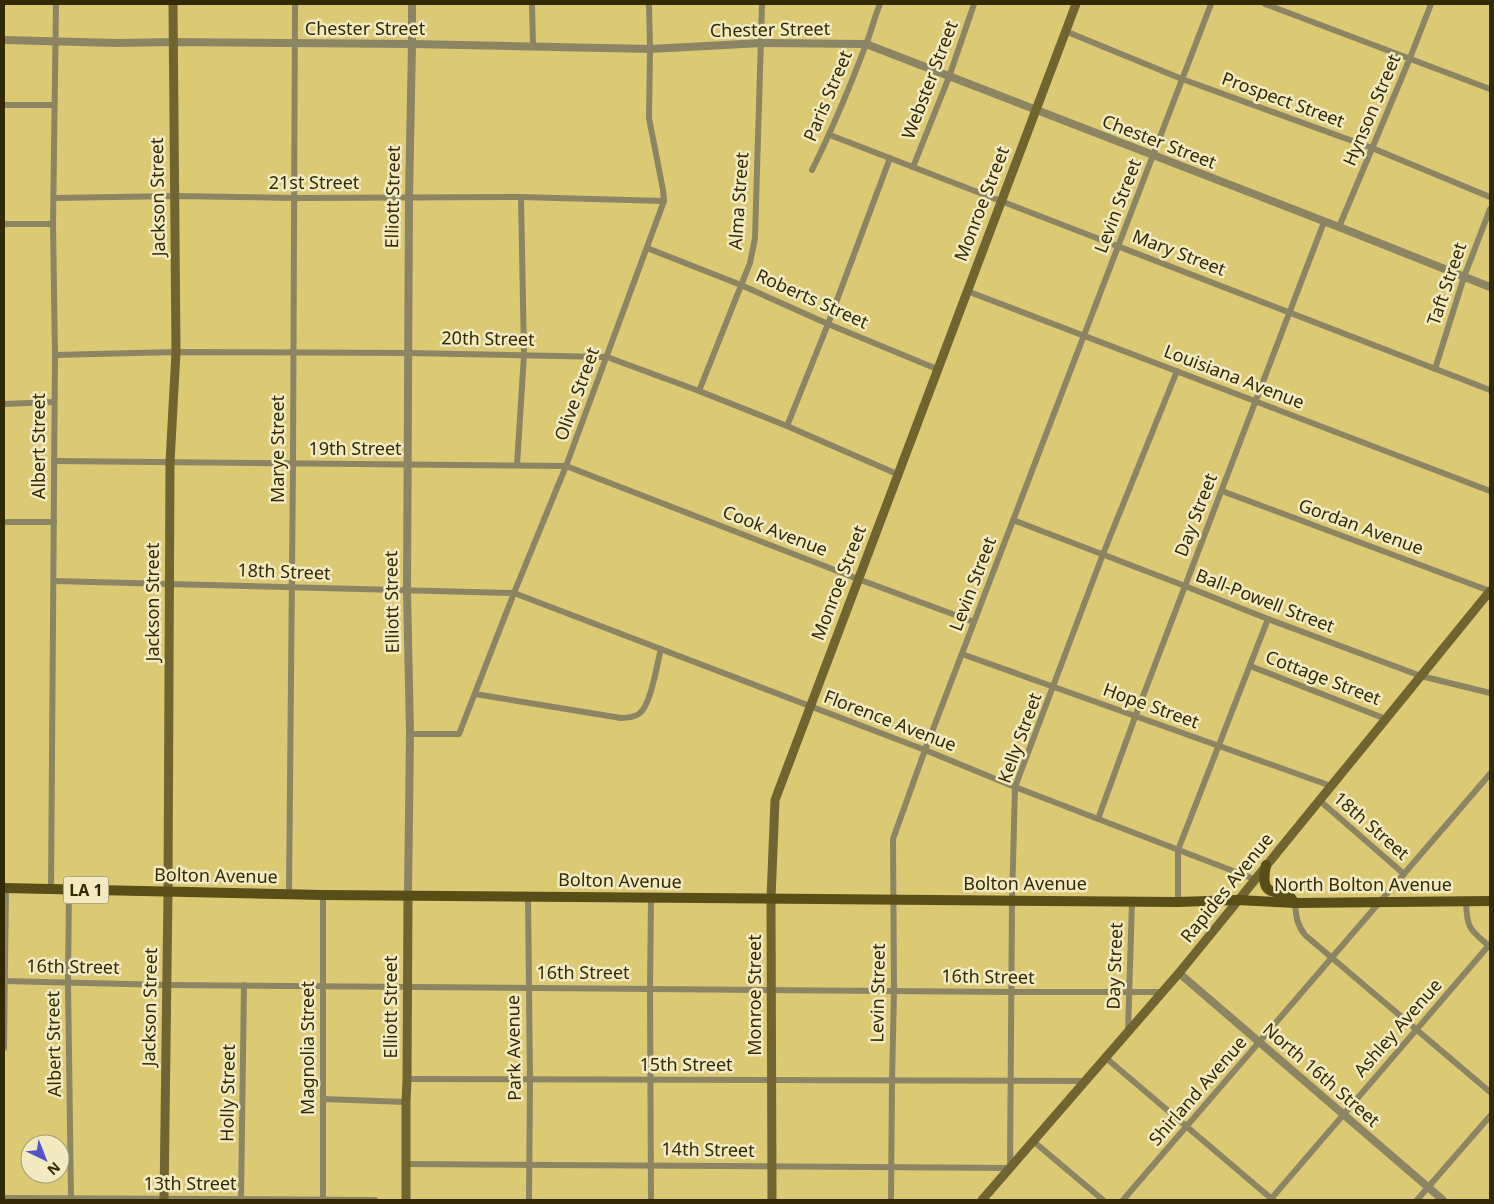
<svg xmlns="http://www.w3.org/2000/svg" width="1494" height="1204" viewBox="0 0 1494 1204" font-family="'Noto Sans',sans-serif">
	<rect width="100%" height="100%" fill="#dbc974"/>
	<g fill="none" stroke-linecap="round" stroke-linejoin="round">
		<g stroke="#8c8564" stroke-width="6">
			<polyline points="532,4 533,46"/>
			<polyline points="1265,4 1490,89"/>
			<polyline points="1065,31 1182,79 1372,148 1490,197"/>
			<polyline points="4,105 54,105"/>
			<polyline points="830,135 1490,390"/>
			<polyline points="913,167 949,77 974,4"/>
			<path d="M812 170C832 130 849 89 865 47 871 33 874 18 880 4"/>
			<polyline points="54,198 174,196 294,198 521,197 664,201"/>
			<polyline points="4,224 53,224"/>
			<polyline points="1339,227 1410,58 1431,4"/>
			<polyline points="647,248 741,285 828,324 937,369"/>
			<polyline points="967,291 1490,491"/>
			<polyline points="55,355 176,352 408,353 607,357 699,391 787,426 897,474"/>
			<polyline points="1435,369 1464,277 1490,209"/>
			<polyline points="699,391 750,263 755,238 762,4"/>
			<polyline points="4,404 54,402"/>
			<polyline points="787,426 828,324 890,158"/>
			<polyline points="54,461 566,466 858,579 974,622"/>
			<polyline points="517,465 524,355 521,197"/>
			<polyline points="1222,491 1490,591"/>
			<polyline points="1013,520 1185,586 1268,619 1421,676 1490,693"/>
			<polyline points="4,522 54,522"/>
			<polyline points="54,581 514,593 925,750 1015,787 1254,879"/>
			<polyline points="962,654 1331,786"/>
			<polyline points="1250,666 1386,719"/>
			<path d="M475 694 621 718C628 718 635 717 640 713 651 704 657 664 661 649"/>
			<polyline points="410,734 459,734 514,593 566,466 664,201 663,190 649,118 650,49 649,4"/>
			<polyline points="1319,800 1404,874"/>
			<polyline points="1098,819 1135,717 1324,222"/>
			<polyline points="51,888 55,355 53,224 56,4"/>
			<polyline points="69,889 68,982 71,1198"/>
			<polyline points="289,894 293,463 295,4"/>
			<polyline points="323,895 323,1200"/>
			<polyline points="528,896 530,1080 529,1200"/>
			<polyline points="1178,902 1178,850 1268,619"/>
			<path d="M1466 902C1467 930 1470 929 1490 947"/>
			<path d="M1295 903C1296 916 1297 925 1305 935L1490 1092"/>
			<polyline points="4,981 167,985 1012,992 1162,992"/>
			<polyline points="1128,1032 1132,901"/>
			<polyline points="4,1048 6,888"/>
			<polyline points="1106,1058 1273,1200"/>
			<polyline points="407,1079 1085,1081"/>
			<polyline points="323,1099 406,1102"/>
			<polyline points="1033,1141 1103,1200"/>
			<polyline points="406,1164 1010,1168 1012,901 1015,787 1103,554 1177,371"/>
			<polyline points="4,1198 375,1200"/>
			<polyline points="241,1200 244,985"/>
			<polyline points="651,1200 650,989 651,898"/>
			<polyline points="891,1200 892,1081 894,991 893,839 925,750 1211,4"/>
			<polyline points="1123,1200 1490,774"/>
			<polyline points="1270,1200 1490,944"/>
			<polyline points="1417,1200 1490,1116"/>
		</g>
		<g stroke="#8c8564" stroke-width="8">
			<polyline points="4,40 117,43 173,42 412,44 650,49 762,43 866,44 1339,227 1490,287"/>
			<polyline points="408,896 410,734 407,590 409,198 412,44 412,4"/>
			<polyline points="1179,973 1443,1200"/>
		</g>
		<g stroke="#706530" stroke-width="9">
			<polyline points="164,1200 168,892 170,462 176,352 173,4"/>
			<polyline points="406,1200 406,1102 407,1079 408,896"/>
			<polyline points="772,1200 771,898 775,800 1076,4"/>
			<polyline points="982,1200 1179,973 1490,591"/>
		</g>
		<g stroke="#584e17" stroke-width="10">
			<path d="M1266 865C1262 887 1264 893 1288 894L1295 903"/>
			<polyline points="4,888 323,895 1178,902 1237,900 1295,903 1490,901"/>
		</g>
	</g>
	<g text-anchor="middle" stroke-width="5" stroke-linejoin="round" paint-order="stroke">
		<rect fill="#f2eac1" stroke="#6c643d" stroke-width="1" x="63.5" y="876.5" width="45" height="27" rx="4"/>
		<g font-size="16" font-weight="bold" fill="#322a05">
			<text x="86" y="896">LA 1</text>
		</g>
		<g font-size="18" fill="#322a05" stroke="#f2eac1">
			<text x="365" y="35">Chester Street</text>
			<text transform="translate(770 30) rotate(-1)" y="6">Chester Street</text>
			<text transform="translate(930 80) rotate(-69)" y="6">Webster Street</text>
			<text transform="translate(828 96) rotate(-67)" y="6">Paris Street</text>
			<text transform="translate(1283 100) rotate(20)" y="6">Prospect Street</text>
			<text transform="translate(1372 110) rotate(-67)" y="6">Hynson Street</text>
			<text transform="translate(1159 142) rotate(21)" y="6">Chester Street</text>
			<text x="314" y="189">21st Street</text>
			<text transform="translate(158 197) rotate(-91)" y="6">Jackson Street</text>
			<text transform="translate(393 197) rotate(-89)" y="6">Elliott Street</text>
			<text transform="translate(739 201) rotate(-86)" y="6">Alma Street</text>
			<text transform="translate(982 204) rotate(-69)" y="6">Monroe Street</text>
			<text transform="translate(1118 206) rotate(-69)" y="6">Levin Street</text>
			<text transform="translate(1179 253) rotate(21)" y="6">Mary Street</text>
			<text transform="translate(1447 284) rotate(-71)" y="6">Taft Street</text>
			<text transform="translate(812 299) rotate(24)" y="6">Roberts Street</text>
			<text transform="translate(488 339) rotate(1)" y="6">20th Street</text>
			<text transform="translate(1234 377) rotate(21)" y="6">Louisiana Avenue</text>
			<text transform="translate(577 394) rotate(-70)" y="6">Olive Street</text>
			<text transform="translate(39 446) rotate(-90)" y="6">Albert Street</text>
			<text transform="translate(278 449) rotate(-90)" y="6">Marye Street</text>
			<text x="355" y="455">19th Street</text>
			<text transform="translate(1196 515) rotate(-69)" y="6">Day Street</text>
			<text transform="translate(1361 527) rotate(20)" y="6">Gordan Avenue</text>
			<text transform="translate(775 531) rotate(21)" y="6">Cook Avenue</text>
			<text transform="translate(284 572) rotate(2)" y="6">18th Street</text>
			<text transform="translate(839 583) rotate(-69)" y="6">Monroe Street</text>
			<text transform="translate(973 584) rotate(-69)" y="6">Levin Street</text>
			<text transform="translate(1265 601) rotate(21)" y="6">Ball-Powell Street</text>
			<text transform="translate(153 602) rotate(-90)" y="6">Jackson Street</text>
			<text transform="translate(392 602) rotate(-91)" y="6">Elliott Street</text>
			<text transform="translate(1323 678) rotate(21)" y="6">Cottage Street</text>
			<text transform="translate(1151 706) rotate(20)" y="6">Hope Street</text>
			<text transform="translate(890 721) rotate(21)" y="6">Florence Avenue</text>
			<text transform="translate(1020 738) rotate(-70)" y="6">Kelly Street</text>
			<text transform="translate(1371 826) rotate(41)" y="6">18th Street</text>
			<text transform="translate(216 876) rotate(1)" y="6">Bolton Avenue</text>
			<text transform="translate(620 881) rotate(1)" y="6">Bolton Avenue</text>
			<text x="1025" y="890">Bolton Avenue</text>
			<text x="1363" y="891">North Bolton Avenue</text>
			<text transform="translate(1227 888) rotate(-51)" y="6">Rapides Avenue</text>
			<text transform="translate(1115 966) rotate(-88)" y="6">Day Street</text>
			<text transform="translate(73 967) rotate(1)" y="6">16th Street</text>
			<text x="583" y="979">16th Street</text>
			<text transform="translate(988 977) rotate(1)" y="6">16th Street</text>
			<text transform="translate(878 993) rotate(-89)" y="6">Levin Street</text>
			<text transform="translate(755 995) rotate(-90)" y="6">Monroe Street</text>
			<text transform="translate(150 1007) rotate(-89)" y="6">Jackson Street</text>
			<text transform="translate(391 1007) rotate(-90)" y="6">Elliott Street</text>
			<text transform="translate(1398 1028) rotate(-49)" y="6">Ashley Avenue</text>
			<text transform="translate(54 1044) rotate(-91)" y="6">Albert Street</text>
			<text transform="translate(308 1048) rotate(-90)" y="6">Magnolia Street</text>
			<text transform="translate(514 1048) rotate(-91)" y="6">Park Avenue</text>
			<text x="686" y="1071">15th Street</text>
			<text transform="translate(1321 1075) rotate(41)" y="6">North 16th Street</text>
			<text transform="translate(1198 1091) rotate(-49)" y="6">Shirland Avenue</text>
			<text transform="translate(228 1093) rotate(-89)" y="6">Holly Street</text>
			<text transform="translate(708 1150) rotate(1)" y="6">14th Street</text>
			<text x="190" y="1190">13th Street</text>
		</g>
	</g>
	<rect width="1494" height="1204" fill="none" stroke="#322a05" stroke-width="10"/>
	<g transform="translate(45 1159) rotate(137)"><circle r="24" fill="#f2eac1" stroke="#a59d76"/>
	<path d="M0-4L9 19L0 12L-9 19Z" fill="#5354cb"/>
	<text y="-8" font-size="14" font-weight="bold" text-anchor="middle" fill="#322a05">N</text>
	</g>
</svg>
